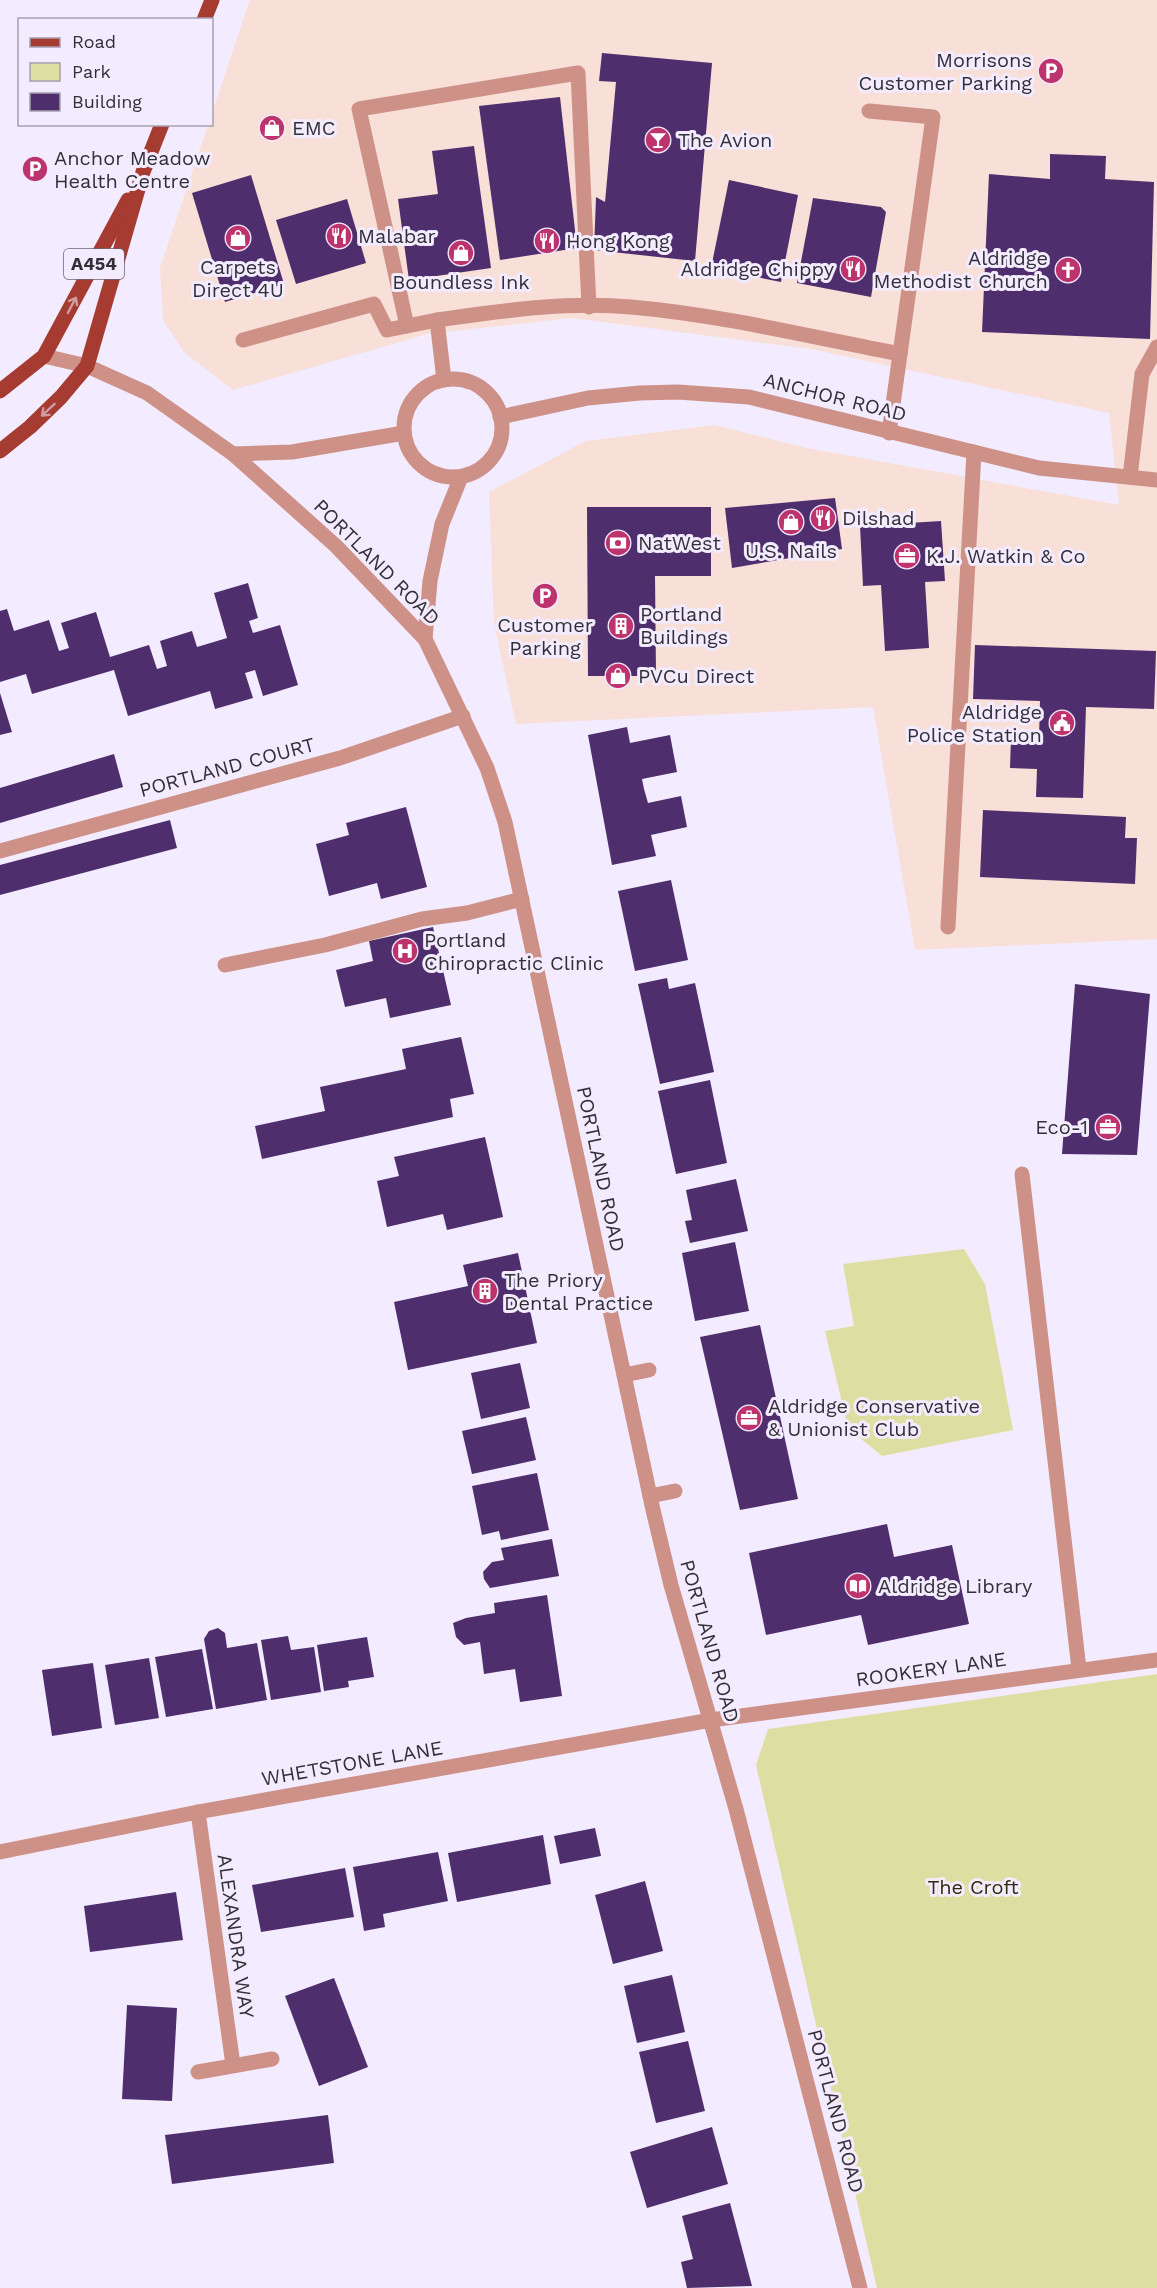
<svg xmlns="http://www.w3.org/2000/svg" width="1157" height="2288" viewBox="0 0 1157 2288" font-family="'Work Sans',sans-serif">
	<rect width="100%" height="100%" fill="#f3ebff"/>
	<polygon fill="#f8dfd7" points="250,0 1157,0 1157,939 915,950 873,707 516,724 494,623 489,492 586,441 714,425 807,448 1119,505 1109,413 811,349 572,318 427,334 233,390 184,352 163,320 160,268 208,125 212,124 212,113"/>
	<g fill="#dcdfa1">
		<polygon points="964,1249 985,1284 1013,1430 882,1456 848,1428 825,1331 854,1326 843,1264"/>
		<polygon points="1157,1674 1157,2288 877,2288 756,1765 768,1729"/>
	</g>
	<g fill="#4e2e6d">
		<polygon points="602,53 712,63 695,261 594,250 596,197 605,202 616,82 599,81"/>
		<polygon points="560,97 577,248 500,260 479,106"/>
		<polygon points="474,146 491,268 409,280 398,199 438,194 432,151"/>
		<polygon points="1050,154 1106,156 1105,179 1154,182 1150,339 982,332 989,174 1050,179"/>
		<polygon points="251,175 284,284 225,302 192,193"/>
		<polygon points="729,180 798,195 781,282 711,268"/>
		<polygon points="813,198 881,207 886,212 871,297 797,283"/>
		<polygon points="347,199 366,263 296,284 276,220"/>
		<polygon points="835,498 842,549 732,568 725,508"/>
		<polygon points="587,507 711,507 711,576 655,576 656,676 588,676"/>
		<polygon points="941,521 945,581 925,582 929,648 885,651 881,585 863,586 860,526"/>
		<polygon points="248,583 258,618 249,621 253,633 280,625 298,685 263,696 255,670 245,673 253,698 215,709 210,691 128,716 114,670 32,694 26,674 0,682 0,611 7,609 14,631 49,620 59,651 69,648 61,623 96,612 110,657 149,645 157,669 167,666 160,641 192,631 197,647 227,638 214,593"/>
		<polygon points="975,645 1156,651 1154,709 1086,707 1083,798 1036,797 1037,769 1010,768 1011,738 1039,738 1040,701 973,699"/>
		<polygon points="0,693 12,732 0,735"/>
		<polygon points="627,727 630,743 670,735 677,772 642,779 644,789 648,803 681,796 687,827 651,835 656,856 612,865 588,735"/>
		<polygon points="114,754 123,787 0,823 0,788"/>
		<polygon points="406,807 427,887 381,899 377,883 329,896 316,844 349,835 346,823"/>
		<polygon points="983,810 1126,817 1125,838 1137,838 1135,884 980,877"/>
		<polygon points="170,820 177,848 0,895 0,865"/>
		<polygon points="671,880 688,960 635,971 618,891"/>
		<polygon points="433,927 451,1005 390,1018 386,998 345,1007 336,970 373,961 369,941"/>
		<polygon points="667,978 669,989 695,983 714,1072 660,1084 638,984"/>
		<polygon points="1075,984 1150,994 1137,1155 1062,1154"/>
		<polygon points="461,1037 474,1094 450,1099 453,1117 262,1159 255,1126 325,1111 320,1087 406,1069 402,1049"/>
		<polygon points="710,1080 727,1163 676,1174 658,1091"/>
		<polygon points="485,1137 503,1217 447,1230 443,1214 387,1227 377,1181 399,1176 394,1157"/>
		<polygon points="736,1179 748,1231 690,1243 685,1221 692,1220 686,1190"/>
		<polygon points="735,1242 749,1311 695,1321 682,1253"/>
		<polygon points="518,1253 537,1343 408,1370 394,1302 468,1286 463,1265"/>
		<polygon points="760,1325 798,1499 740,1510 700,1337"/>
		<polygon points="520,1363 530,1408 481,1419 471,1373"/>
		<polygon points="526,1417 536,1460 472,1474 462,1431"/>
		<polygon points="537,1473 549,1530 501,1540 499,1531 482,1535 472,1486"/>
		<polygon points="887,1524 894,1557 952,1545 969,1624 868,1645 861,1615 766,1635 749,1553"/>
		<polygon points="552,1539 559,1576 490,1588 484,1579 483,1572 492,1562 504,1560 501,1548"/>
		<polygon points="547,1595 562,1696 520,1702 515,1669 484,1674 480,1642 464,1645 456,1637 453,1623 466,1618 495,1613 494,1603"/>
		<polygon points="218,1628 225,1633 227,1648 257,1643 267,1700 216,1709 204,1639 209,1631"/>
		<polygon points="288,1636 291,1650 314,1647 321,1692 271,1700 261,1640"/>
		<polygon points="367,1637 374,1677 348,1681 349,1687 324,1691 317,1645"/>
		<polygon points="202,1649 213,1709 166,1717 155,1657"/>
		<polygon points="149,1658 159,1718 115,1725 105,1665"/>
		<polygon points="93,1663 102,1728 52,1736 42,1670"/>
		<polygon points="595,1828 601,1856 560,1864 554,1836"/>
		<polygon points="543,1835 551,1884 457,1902 448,1853"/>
		<polygon points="438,1852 448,1901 383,1914 385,1927 364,1931 353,1867"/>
		<polygon points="345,1868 354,1917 261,1932 252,1885"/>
		<polygon points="645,1881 663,1951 613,1964 595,1895"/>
		<polygon points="176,1892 183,1940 90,1952 84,1906"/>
		<polygon points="672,1975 685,2032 637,2043 624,1986"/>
		<polygon points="334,1978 368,2067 319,2086 285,1996"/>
		<polygon points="127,2005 177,2008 172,2101 122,2099"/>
		<polygon points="688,2041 705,2111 656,2123 639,2052"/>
		<polygon points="328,2115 334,2163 172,2184 165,2135"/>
		<polygon points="712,2127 728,2184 647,2208 630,2152"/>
		<polygon points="730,2203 752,2286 687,2288 681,2262 693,2259 682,2216"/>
	</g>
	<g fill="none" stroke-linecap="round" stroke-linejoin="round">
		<g stroke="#ce9188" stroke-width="15">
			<polyline points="869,111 933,117 900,354"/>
			<polyline points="407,326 359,109 578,73 589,307"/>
			<polyline points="243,340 374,304 387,330 437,320"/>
			<polyline points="44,356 87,366 147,393 233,454 336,546 425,639 487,768 505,822 653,1510 671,1585 736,1809 860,2288"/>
			<circle cx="453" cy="428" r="49"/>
			<path d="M444 380 437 320C501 311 566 301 631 307 722 315 811 337 900 354L889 433"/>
			<polyline points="500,417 588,398 640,393 678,392 749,397 1039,468 1157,480"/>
			<polyline points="233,454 292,452 404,433"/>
			<polyline points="1130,477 1142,374 1157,347"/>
			<polyline points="425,639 430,581 442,524 461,477"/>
			<polyline points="0,851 340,758 463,716"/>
			<polyline points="948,927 974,452"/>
			<polyline points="225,965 325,945 422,919 467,913 522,899"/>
			<polyline points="1022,1174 1079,1669"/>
			<polyline points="624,1375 649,1370"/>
			<polyline points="650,1496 675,1491"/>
			<polyline points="198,1812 233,2065"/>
			<polyline points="0,1852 198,1812 711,1720 1157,1660"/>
			<polyline points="198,2072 272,2059"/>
		</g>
		<g stroke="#a63b31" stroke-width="15">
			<polyline points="204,20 212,0"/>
			<polyline points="0,391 44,356 128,200"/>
			<polyline points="0,451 30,427 61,397 87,366 143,172 162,124"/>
		</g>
	</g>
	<defs><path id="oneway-shaft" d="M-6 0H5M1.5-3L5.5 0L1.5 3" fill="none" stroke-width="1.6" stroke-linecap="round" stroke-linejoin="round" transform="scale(1.5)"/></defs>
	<g stroke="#d09ca2">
		<use href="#oneway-shaft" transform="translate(72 305) rotate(-62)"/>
		<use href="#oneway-shaft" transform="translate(48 410) rotate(137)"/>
	</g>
	<defs>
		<g id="parking-disc" transform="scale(1.35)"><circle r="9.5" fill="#bd336d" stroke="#f3ebff"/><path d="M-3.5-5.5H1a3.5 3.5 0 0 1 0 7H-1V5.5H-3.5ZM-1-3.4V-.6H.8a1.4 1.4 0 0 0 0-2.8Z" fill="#fff"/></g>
		<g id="shop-disc" transform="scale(1.35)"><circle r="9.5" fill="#bd336d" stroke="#f3ebff"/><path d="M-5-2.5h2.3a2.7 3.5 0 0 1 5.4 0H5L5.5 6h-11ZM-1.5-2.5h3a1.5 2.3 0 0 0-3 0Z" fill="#fff"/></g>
		<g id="bar-disc" transform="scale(1.35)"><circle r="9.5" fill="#bd336d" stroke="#f3ebff"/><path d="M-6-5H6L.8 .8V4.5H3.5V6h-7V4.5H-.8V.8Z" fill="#fff"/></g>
		<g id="restaurant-disc" transform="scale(1.35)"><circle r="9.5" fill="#bd336d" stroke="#f3ebff"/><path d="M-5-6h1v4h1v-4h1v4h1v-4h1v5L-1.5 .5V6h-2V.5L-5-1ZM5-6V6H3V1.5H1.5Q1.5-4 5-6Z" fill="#fff"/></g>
		<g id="church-disc" transform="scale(1.35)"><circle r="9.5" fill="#bd336d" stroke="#f3ebff"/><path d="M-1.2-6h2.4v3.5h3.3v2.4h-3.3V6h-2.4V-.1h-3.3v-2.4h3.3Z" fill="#fff"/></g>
		<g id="bank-disc" transform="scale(1.35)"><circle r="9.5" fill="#bd336d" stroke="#f3ebff"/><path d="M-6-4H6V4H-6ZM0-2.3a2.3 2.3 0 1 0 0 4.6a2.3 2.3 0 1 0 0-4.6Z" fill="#fff"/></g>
		<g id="office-disc" transform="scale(1.35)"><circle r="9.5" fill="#bd336d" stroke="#f3ebff"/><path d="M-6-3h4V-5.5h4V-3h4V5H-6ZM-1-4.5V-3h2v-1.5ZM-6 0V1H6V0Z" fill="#fff"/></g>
		<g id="building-disc" transform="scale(1.35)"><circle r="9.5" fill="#bd336d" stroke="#f3ebff"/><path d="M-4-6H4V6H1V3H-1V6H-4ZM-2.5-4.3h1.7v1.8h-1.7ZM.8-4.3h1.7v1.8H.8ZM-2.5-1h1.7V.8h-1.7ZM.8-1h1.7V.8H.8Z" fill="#fff"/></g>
		<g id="civic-disc" transform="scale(1.35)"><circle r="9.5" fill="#bd336d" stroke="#f3ebff"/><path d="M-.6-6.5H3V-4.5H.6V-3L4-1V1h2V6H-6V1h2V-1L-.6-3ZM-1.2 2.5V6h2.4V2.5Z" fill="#fff"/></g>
		<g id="hospital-disc" transform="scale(1.35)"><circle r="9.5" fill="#bd336d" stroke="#f3ebff"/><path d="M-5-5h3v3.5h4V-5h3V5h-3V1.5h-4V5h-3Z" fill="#fff"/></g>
		<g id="library-disc" transform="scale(1.35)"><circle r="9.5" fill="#bd336d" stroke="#f3ebff"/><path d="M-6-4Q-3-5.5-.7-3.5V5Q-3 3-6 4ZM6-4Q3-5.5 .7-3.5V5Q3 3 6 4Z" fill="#fff"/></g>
	</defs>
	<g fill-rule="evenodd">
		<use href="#parking-disc" x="1051" y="71"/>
		<use href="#shop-disc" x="272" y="128"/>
		<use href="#bar-disc" x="658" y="140"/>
		<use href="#parking-disc" x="35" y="169"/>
		<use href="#restaurant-disc" x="339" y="236"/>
		<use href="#shop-disc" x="238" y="238"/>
		<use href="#restaurant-disc" x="547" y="241"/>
		<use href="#shop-disc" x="461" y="253"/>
		<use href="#restaurant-disc" x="853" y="269"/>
		<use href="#church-disc" x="1068" y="270"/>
		<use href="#restaurant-disc" x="823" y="518"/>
		<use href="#shop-disc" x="791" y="522"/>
		<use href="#bank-disc" x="618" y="543"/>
		<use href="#office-disc" x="907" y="556"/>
		<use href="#parking-disc" x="545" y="596"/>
		<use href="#building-disc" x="621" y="626"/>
		<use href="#shop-disc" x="618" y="676"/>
		<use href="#civic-disc" x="1062" y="723"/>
		<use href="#hospital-disc" x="405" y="951"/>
		<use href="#office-disc" x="1108" y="1127"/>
		<use href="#building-disc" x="485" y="1291"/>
		<use href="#office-disc" x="749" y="1418"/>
		<use href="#library-disc" x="858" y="1586"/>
	</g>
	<g text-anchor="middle" stroke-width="6" stroke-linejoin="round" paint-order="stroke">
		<rect fill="#f3ebff" stroke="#6c6772" stroke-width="1.5" x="64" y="249" width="60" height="30" rx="4.5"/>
		<g font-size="18" font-weight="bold" fill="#322f36">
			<text x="94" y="270">A454</text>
		</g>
		<g font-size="20" fill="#322f36" stroke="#f3ebff" text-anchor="start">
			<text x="1032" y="67" text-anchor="end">Morrisons<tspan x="1032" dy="23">Customer Parking</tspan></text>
			<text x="292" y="135">EMC</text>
			<text x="678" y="147">The Avion</text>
			<text x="54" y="165">Anchor Meadow<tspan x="54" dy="23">Health Centre</tspan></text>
			<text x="358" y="243">Malabar</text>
			<text x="566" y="248">Hong Kong</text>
			<text x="1048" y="265" text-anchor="end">Aldridge<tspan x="1048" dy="23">Methodist Church</tspan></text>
			<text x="238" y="274" text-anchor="middle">Carpets<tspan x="238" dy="23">Direct 4U</tspan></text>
			<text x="834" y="276" text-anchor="end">Aldridge Chippy</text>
			<text x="461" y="289" text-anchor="middle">Boundless Ink</text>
			<text x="842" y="525">Dilshad</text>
			<text x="638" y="550">NatWest</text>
			<text x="791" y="558" text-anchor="middle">U.S. Nails</text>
			<text x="926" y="563">K.J. Watkin &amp; Co</text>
			<text x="640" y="621">Portland<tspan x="640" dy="23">Buildings</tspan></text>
			<text x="545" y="632" text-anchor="middle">Customer<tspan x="545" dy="23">Parking</tspan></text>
			<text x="638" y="683">PVCu Direct</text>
			<text x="1042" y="719" text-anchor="end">Aldridge<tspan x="1042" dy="23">Police Station</tspan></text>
			<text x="424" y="947">Portland<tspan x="424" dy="23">Chiropractic Clinic</tspan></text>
			<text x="1088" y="1134" text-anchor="end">Eco-1</text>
			<text x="504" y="1287">The Priory<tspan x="504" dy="23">Dental Practice</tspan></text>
			<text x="768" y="1413">Aldridge Conservative<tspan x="768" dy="23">&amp; Unionist Club</tspan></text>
			<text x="878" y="1593">Aldridge Library</text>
		</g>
		<g font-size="20" fill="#322f36" stroke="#f3ebff">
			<text transform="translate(835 397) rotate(14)" y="7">ANCHOR ROAD</text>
			<text transform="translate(377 562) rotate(45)" y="7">PORTLAND ROAD</text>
			<text transform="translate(227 767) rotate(-15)" y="7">PORTLAND COURT</text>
			<text transform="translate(601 1169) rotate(78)" y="7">PORTLAND ROAD</text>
			<text transform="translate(710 1641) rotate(74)" y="7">PORTLAND ROAD</text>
			<text transform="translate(931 1669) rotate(-8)" y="7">ROOKERY LANE</text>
			<text transform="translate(352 1763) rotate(-10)" y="7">WHETSTONE LANE</text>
			<text transform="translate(236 1936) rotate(82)" y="7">ALEXANDRA WAY</text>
			<text transform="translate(836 2111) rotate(75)" y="7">PORTLAND ROAD</text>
		</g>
		<g font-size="20" fill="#2d2d08" stroke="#f3ebff">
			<text x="973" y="1894">The Croft</text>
		</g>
	</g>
	<rect x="18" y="18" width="195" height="108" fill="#f3ebff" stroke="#a6a0af" stroke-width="1.5"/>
	<rect x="30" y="38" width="30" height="9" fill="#a63b31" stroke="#a6a0af" stroke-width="1.5"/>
	<text x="72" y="48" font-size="18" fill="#322f36">Road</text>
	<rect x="30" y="63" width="30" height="18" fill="#dcdfa1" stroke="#a6a0af" stroke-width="1.5"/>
	<text x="72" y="78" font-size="18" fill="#322f36">Park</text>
	<rect x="30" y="93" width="30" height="18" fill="#4e2e6d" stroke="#a6a0af" stroke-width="1.5"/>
	<text x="72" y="108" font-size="18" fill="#322f36">Building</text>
</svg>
